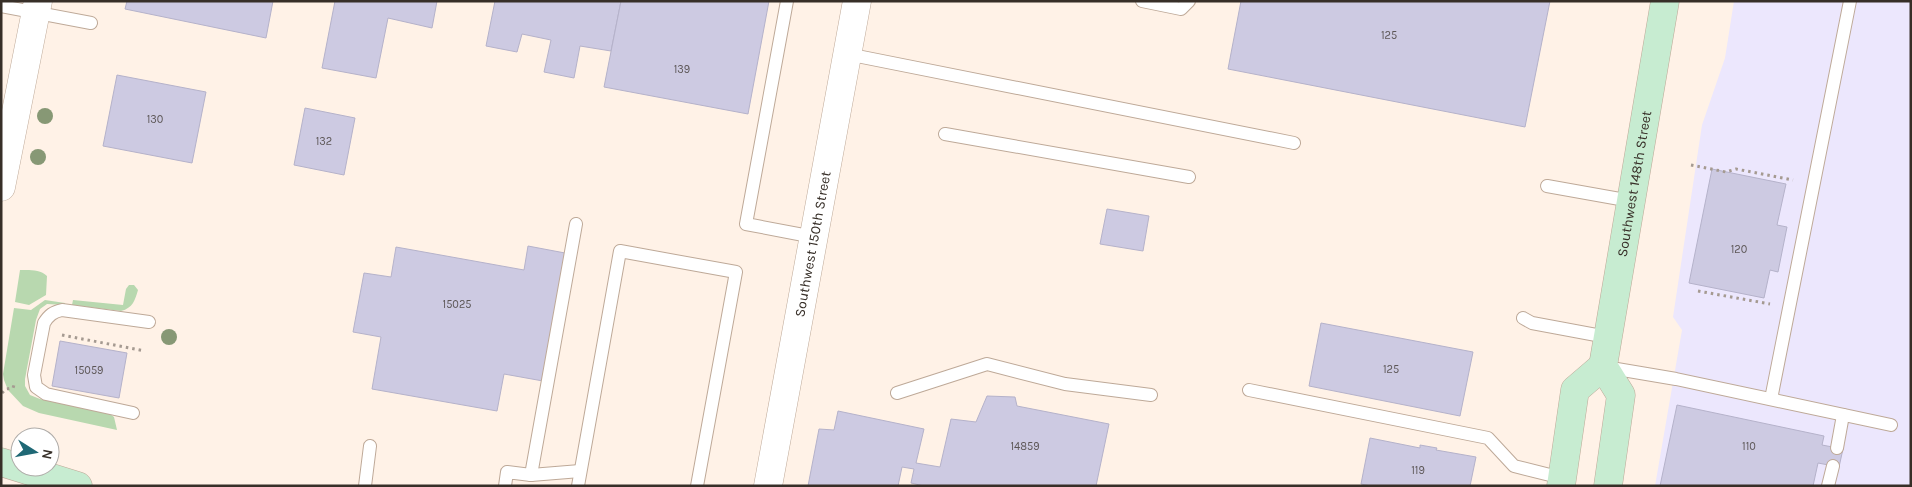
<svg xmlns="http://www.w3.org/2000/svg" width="1912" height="487" font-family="Karla,sans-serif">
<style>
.commercial{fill:#ece7fd}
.green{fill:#b8d8af}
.building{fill:#cdcae2;stroke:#b5b2ca}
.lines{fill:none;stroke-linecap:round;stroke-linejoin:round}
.service-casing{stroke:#bea998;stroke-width:14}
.tertiary-casing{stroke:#bea998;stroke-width:29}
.secondary-casing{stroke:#bea998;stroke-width:29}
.path{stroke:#a59a91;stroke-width:3;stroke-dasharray:2.5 4;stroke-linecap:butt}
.service{stroke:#fff;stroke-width:12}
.tertiary{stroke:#fff;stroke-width:28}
.secondary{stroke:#c7ecd1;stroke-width:28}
.tree{fill:#879875}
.labels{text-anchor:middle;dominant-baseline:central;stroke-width:4;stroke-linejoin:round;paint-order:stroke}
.number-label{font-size:11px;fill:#5c5656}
.street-label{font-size:14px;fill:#372f28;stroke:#fff}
</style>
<rect width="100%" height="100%" fill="#fff2e7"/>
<path class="commercial" d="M1734 1H1911V486H1655L1682 330 1673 317 1702 125 1725 58Z"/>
<g class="green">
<path d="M20 270C29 270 40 269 47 276L46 295 29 305 15 302Z"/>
<path d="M129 285H134L138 290C135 300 133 308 121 311L72 305 73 300 123 305 126 289Z"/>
<path d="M45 300 65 303V305L47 304 40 309 36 320 25 379V386L30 395 40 399 110 414 114 417 117 430 39 413 23 406 8 390 4 380 3 374 14 308 31 310Z"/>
</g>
<g class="building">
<path d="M127 1H273L266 38 125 9Z"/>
<path d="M335 1H437L432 28 388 18 376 78 322 68Z"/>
<path d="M495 1H621L611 51 580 46 574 78 544 72 551 40 522 34 517 52 486 46Z"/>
<path d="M621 1H769L748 114 604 87Z"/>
<path d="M1241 1H1550L1525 127 1228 69Z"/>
<path d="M117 75 206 92 192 163 103 146Z"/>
<path d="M305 108 355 118 344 175 294 165Z"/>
<path d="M1712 169 1786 184 1777 225 1787 227 1778 272 1770 270 1764 298 1689 283Z"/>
<path d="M1107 209 1149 216 1143 251 1100 244Z"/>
<path d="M528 246 565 253 543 381 504 374 497 411 372 389 381 337 353 332 364 273 391 277 396 247 524 270Z"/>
<path d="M1321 323 1473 352 1460 416 1309 386Z"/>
<path d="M60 341 127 353 119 398 52 386Z"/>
<path d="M987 396 1015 397 1017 406 1109 424 1096 486H924L911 483 914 469 902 467 898 486H808L819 429 834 430 838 411 924 429 916 463 940 467 951 419 976 422Z"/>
<path d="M1677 405 1824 436 1822 445 1843 449 1839 467 1818 463 1813 486H1660Z"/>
<path d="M1370 438 1420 448V445L1437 448 1436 450 1476 457 1470 486H1371L1361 484Z"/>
</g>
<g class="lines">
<defs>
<g id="service">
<path d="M787 1 746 224 814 237"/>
<path d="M1142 1 1181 9 1189 1"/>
<path d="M1 6 91 23"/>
<path d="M847 54 1294 143"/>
<path d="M945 134 1189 177"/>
<path d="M1547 186 1631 201"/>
<path d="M1523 318 1532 323 1607 337"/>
<path d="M1605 367 1676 379 1891 425"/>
<path d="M1249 390 1488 438 1514 466 1562 478"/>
<path d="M897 393 987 364 1065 384 1151 395"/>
<path d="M1771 399 1850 1"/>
<path d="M133 413 46 394 36 387 34 375 44 323C49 315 53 312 62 310L149 322"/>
<path d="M1837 448 1843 415"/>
<path d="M531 475 576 224"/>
<path d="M365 486 370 446"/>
<path d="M505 486 507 472 531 475 580 471"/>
<path d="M578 486 620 251 736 272 697 486"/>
<path d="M1828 486 1833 466"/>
</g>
<g id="tertiary">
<path d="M1 187 38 1"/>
<path id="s1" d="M768 486 857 1"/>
</g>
<g id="secondary">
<path d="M1 462 78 486"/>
<path d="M1561 486 1575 390 1603 366"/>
<path id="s2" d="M1608 486 1621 395 1603 366 1665 1"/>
</g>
</defs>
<use href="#service" class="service-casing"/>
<use href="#tertiary" class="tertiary-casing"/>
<use href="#secondary" class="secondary-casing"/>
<g class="path">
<path d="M1691 165 1726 172 1736 169 1793 180"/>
<path d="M1698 291 1770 304"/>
<path d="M62 335 145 351"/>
<path d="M2 393 6 389 13 388 14 385"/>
</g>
<use href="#service" class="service"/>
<use href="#tertiary" class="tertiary"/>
<use href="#secondary" class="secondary"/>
</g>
<g class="tree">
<circle cx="45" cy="116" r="8"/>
<circle cx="38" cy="157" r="8"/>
<circle cx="169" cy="337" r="8"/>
</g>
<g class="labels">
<g class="number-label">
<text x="1389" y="35">125</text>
<text x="682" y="69">139</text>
<text x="155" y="119">130</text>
<text x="324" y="141">132</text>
<text x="1739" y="249">120</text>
<text x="457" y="304">15025</text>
<text x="1391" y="369">125</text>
<text x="89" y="370">15059</text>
<text x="1025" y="446">14859</text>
<text x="1749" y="446">110</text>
<text x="1418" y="470">119</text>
</g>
<g class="street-label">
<text stroke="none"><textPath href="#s2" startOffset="311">Southwest 148th Street</textPath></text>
<text stroke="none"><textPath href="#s1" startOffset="246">Southwest 150th Street</textPath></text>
</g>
</g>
<rect width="1912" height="487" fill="none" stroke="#372f28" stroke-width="5"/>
<g transform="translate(35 452) rotate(101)"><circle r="24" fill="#ffffff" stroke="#afaca9"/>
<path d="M0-4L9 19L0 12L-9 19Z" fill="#1f6875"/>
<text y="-8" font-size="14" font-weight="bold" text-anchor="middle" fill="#372f28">N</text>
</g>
</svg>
